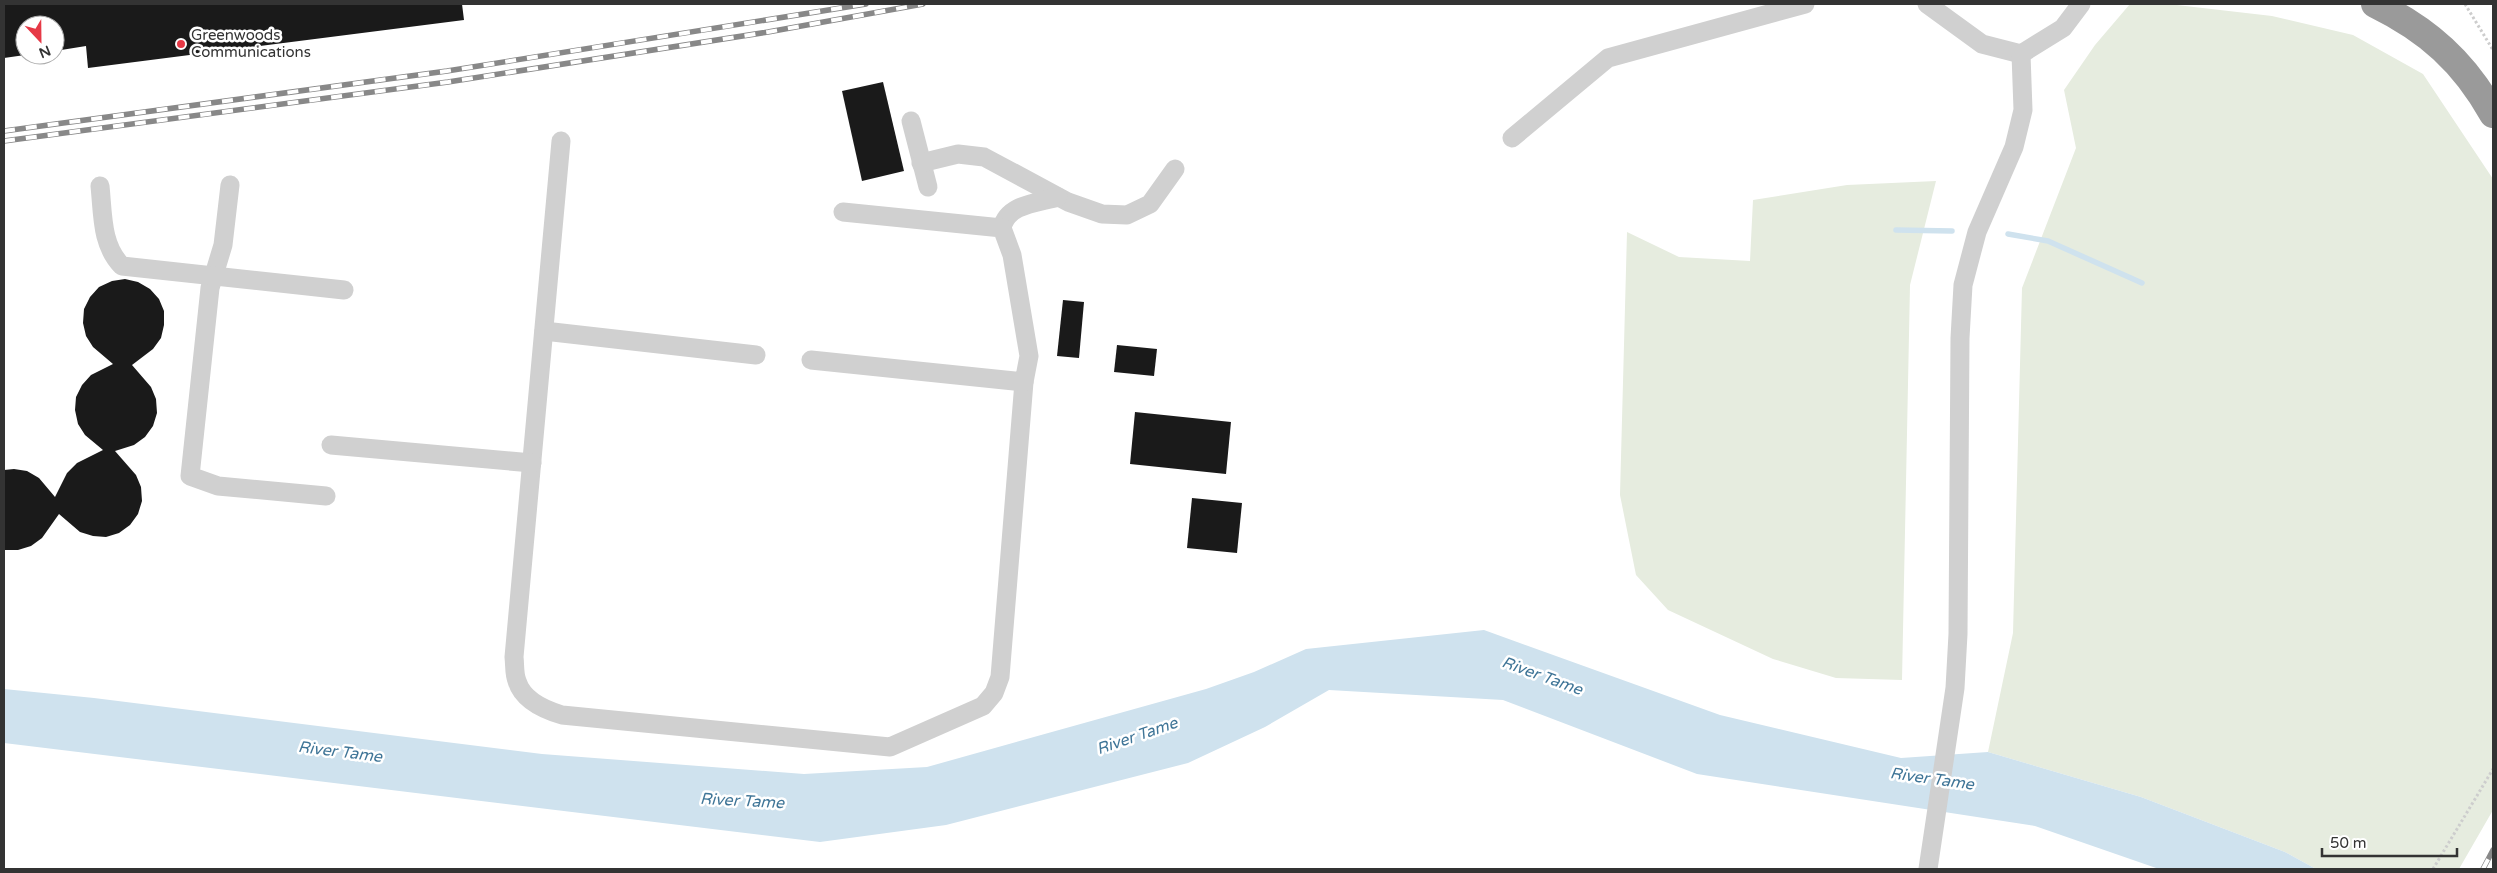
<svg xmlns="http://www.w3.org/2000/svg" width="2497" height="873" font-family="'Varela Round',sans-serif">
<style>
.green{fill:#e6ecdf}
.water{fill:#cfe2ee}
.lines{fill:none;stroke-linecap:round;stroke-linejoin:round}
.stream{stroke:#cfe2ee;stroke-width:5.5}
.building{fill:#1a1a1a}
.path{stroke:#cdcdcd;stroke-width:3;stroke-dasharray:2.5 2.5;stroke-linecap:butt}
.minor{stroke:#d0d0d0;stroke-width:19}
.highway{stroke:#9a9a9a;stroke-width:28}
.rail-casing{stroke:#888;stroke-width:5.5}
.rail{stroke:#fff;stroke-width:4;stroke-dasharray:11;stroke-linecap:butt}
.poi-dot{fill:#e63946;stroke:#fff;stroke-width:2}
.labels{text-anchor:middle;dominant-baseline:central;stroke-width:5;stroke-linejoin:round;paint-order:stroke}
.poi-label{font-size:15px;fill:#333;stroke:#fff;text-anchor:start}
.water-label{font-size:16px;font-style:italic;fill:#3f7597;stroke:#fff}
</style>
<rect width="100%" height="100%" fill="#fff"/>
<g class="green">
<path d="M2130 4H2168L2272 16 2353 35 2423 74 2493 179V810L2459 869H2316L2285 852 2141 797 1988 752 2013 633 2022 288 2076 148 2064 90 2095 45Z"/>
<path d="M1936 181 1910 285 1902 680 1836 678 1773 659 1668 610 1636 575 1620 495 1627 232 1679 257 1750 261 1753 200 1847 185Z"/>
</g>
<path class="water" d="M1484 630 1720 715 1901 758 1988 752 2141 797 2285 852 2316 869H2159L2035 826 1697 774 1503 700 1329 690 1265 727 1188 763 946 825 820 842 4 743V689L94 698 542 754 804 774 927 767 1206 689 1254 672 1306 649Z"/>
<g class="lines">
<g class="stream">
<path d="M1896 230 1952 231"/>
<path d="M2008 234 2048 241 2142 283"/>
</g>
</g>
<g class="building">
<path d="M4 4H462L464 20 88 68 86 46 55 51V25H25V55L4 58Z"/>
<path d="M883 82 904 171 862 181 842 91Z"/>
<path d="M125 279 138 282 150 289 159 299 164 311V325L161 338 153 349 132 365 151 387 156 399 157 413 153 426 145 437 134 445 115 451 136 475 141 487 142 501 138 514 130 525 119 533 106 537 93 536 80 532 59 514 42 538 31 546 18 550H4V470L14 469 27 471 39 478 55 497 67 473 77 463 103 450 85 435 78 424 75 410 76 397 82 385 91 375 113 364 93 347 86 336 83 323 84 309 90 297 99 287 112 281Z"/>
<path d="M1063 300 1084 302 1079 358 1057 356Z"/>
<path d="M1117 345 1157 349 1154 376 1114 372Z"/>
<path d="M1135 412 1231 422 1226 474 1130 464Z"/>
<path d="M1192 498 1242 503 1237 553 1187 548Z"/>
</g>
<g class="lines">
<g class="path">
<path d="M2465 4 2493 50"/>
<path d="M2433 869 2493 769"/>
</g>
<g class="minor">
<path d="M1927 4 1982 44 2021 54 2063 28 2081 4"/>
<path d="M911 121 928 187"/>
<path d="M1512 138 1608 58 1805 4"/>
<path d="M561 141 514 657C515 665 514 674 517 681 523 701 545 710 562 715L890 747 983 706 994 693 1000 677 1024 382"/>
<path d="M921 163 958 154 984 157 1068 202 1102 214 1127 215 1150 204 1175 169"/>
<path d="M230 185 223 245 210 288 190 476 218 486 326 496"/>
<path d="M100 186C103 214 101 245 122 266L344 290"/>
<path d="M1002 228C1007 204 1037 203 1058 197"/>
<path d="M544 331 756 355"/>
<path d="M811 360 1024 382 1029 356 1012 255 1002 228 843 212"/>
<path d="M331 445 532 463"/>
<path d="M1928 869 1955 688 1958 634 1960 338 1963 285 1977 232 2014 147 2023 110 2021 54"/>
</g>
<path class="highway" d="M2375 4C2428 30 2464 62 2493 114"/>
<defs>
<g id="rail">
<path d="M4 131 447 71 866 4"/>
<path d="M4 141 448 82 768 32 923 4"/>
<path d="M2483 869 2493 850"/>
</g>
</defs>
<use href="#rail" class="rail-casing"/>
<use href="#rail" class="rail"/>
</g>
<circle class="poi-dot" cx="181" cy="44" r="5"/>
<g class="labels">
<g class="poi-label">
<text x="191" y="35">Greenwoods<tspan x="191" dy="17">Communications</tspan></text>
</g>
<g class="water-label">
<text transform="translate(1542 676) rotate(20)">River Tame</text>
<text transform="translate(1137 736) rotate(-19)">River Tame</text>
<text transform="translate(340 752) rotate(7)">River Tame</text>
<text transform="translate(1932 779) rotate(8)">River Tame</text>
<text transform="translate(742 801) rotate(3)">River Tame</text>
</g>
</g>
<rect width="2497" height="873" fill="none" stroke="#333333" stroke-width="10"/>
<g transform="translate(40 40) rotate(158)"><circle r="24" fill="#ffffff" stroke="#adadad"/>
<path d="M0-4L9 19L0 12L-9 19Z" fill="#e63946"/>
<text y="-8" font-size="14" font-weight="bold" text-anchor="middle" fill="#333333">N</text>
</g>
<path d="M2322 848v8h135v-8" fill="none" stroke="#333333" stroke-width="2.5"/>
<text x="2330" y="848" font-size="15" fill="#333333" stroke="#ffffff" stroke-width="4" paint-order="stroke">50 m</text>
</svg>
